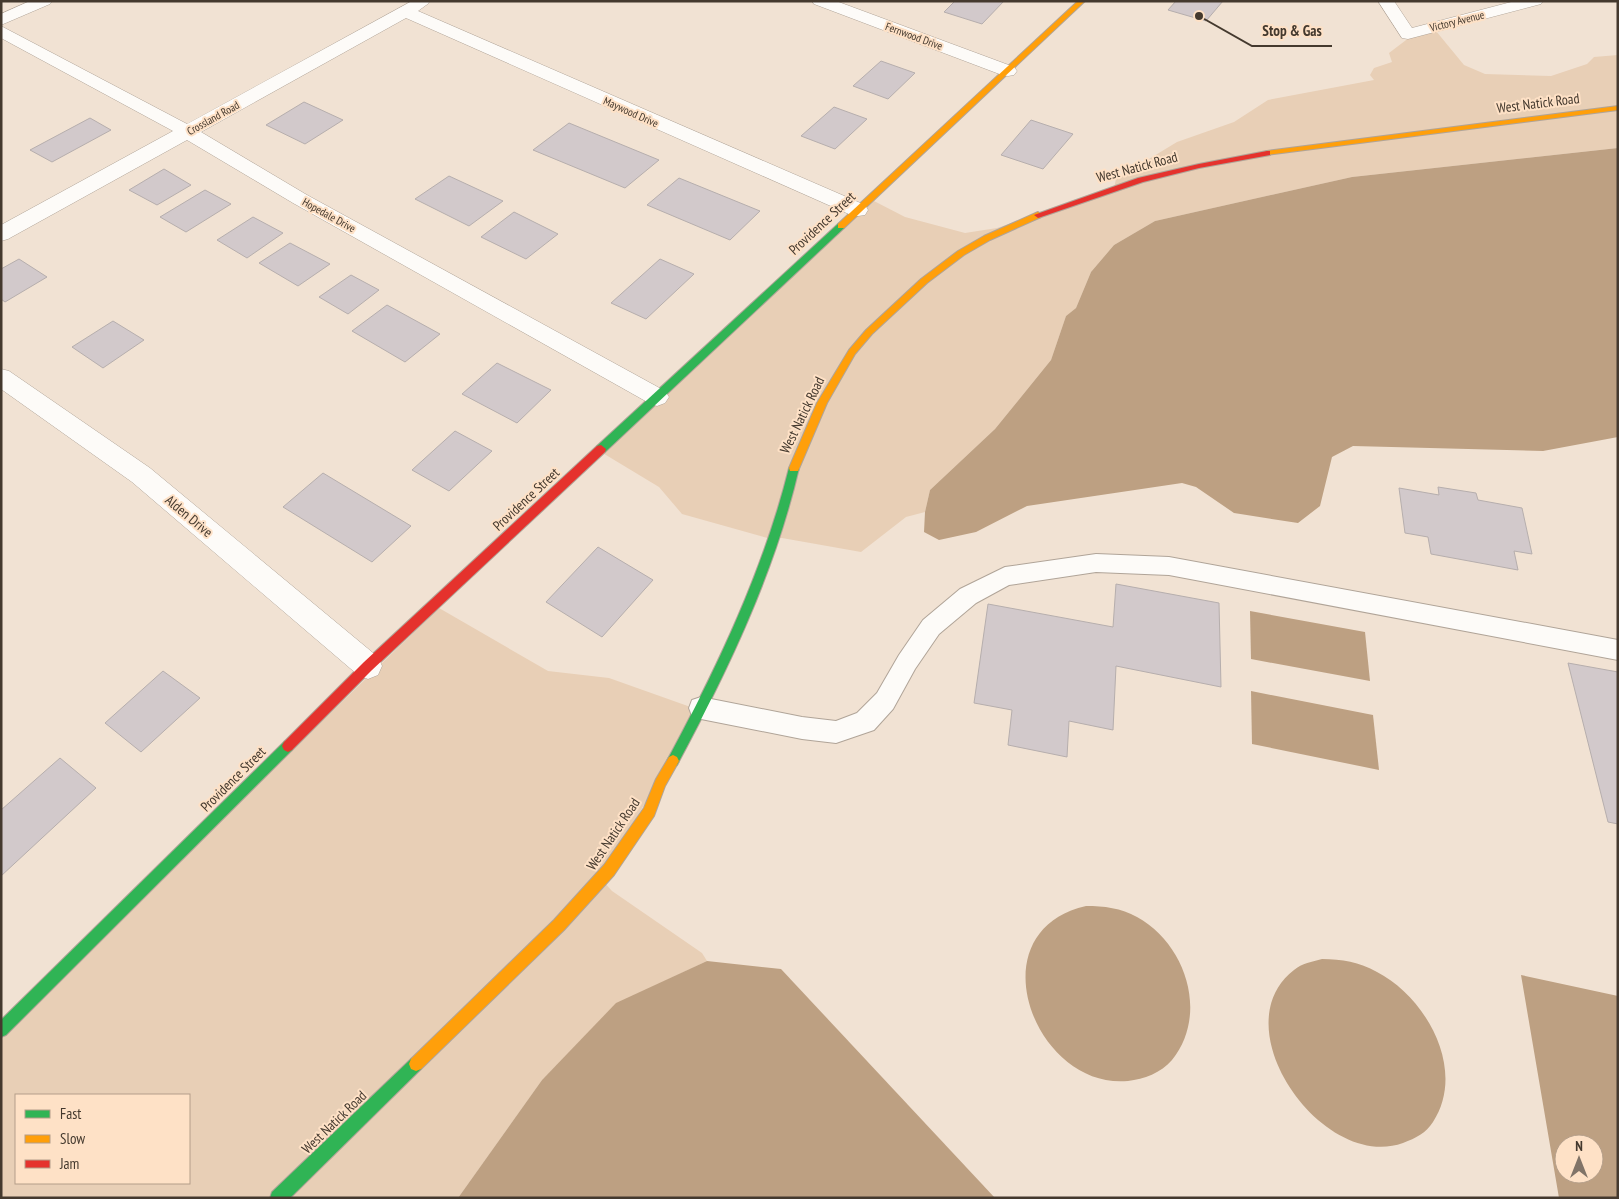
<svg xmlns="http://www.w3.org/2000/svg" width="1619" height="1199" font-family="'PT Sans Narrow',sans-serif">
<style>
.green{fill:#e8cfb6;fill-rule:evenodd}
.water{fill:#bda082;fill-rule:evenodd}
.building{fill:#d2c9cb;stroke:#b6aead}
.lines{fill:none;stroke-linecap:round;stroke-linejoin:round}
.lane-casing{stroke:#b0a498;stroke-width:2}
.street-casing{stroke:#b0a498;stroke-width:1}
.fast-casing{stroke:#b0a498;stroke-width:2}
.slow-casing{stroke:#b0a498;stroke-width:2}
.jam-casing{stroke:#b0a498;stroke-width:2}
.lane{fill:#fdfbf8;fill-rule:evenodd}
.street{fill:#fdfbf8;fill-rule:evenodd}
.fast{fill:#30b455;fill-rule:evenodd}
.slow{fill:#ff9f0a;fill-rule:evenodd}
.jam{fill:#e5322d;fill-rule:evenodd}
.labels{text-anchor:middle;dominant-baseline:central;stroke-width:4;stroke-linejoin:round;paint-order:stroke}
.far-street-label{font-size:11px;fill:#44392e;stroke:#fee1c6}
.street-label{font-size:14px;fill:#44392e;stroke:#fee1c6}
.leader{fill:none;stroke:#44392e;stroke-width:2}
.callout-dot{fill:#44392e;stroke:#fee1c6;stroke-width:2}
.callout-label{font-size:15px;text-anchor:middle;font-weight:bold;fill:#44392e;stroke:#fee1c6;stroke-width:4;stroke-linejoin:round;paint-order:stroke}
</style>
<rect width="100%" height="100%" fill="#f1e2d3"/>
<g class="green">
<path d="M1436 31 1464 65 1485 74 1551 76 1587 64 1594 57 1618 55V148L1352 177 1155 221 1114 245 1091 272 1076 308 1066 316 1051 360 995 429 930 490 925 512 906 517 861 552 782 538 771 539 682 514 659 487 601 452 874 201 905 217 965 233 997 228 1114 188 1116 179 1177 142 1234 122 1268 100 1374 80 1370 75 1374 68 1392 62 1389 53 1414 34Z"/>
<path d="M439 608 548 671 609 678 699 710 601 879 612 891 702 953 707 961 616 1004 542 1080 458 1198H1V1032ZM16 1095H189V1183H16Z"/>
</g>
<g class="water">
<path d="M1618 148V437L1543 451 1353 446 1332 457 1320 506 1298 523 1234 513 1196 487 1182 483 1027 506 976 532 939 540 924 532 925 512 930 490 995 429 1051 360 1066 316 1076 308 1091 272 1114 245 1155 221 1352 177Z"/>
<path d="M1250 611 1365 632 1370 681 1251 659Z"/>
<path d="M1251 691 1373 715 1379 770 1252 744Z"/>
<path d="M1086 906C1104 906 1121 908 1137 917 1186 944 1209 1014 1172 1060 1161 1073 1144 1079 1128 1081 1035 1090 974 932 1086 906Z"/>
<path d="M1322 959C1342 959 1359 962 1377 972 1426 997 1467 1070 1433 1122 1426 1133 1416 1138 1403 1143 1323 1172 1220 1027 1294 970 1302 963 1312 962 1322 959Z"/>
<path d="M707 961 781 969 995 1198H458L542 1080 616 1003Z"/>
<path d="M1521 975 1618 996V1198H1559ZM1564 1144H1594V1174H1564Z"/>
</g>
<g class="building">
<path d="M955 1H1004L982 24 944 12Z"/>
<path d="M1176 1H1223L1206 21 1168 10Z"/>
<path d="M881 61 915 73 888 99 853 86Z"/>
<path d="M304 102 343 120 305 144 266 125Z"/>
<path d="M834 107 867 119 835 149 801 136Z"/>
<path d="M90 118 111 130 52 162 30 150Z"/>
<path d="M1031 120 1073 134 1043 169 1001 155Z"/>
<path d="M569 123 659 160 625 188 533 150Z"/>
<path d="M164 169 191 185 157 205 129 190Z"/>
<path d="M449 176 503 201 469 226 415 199Z"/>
<path d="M679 178 760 211 730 240 647 205Z"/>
<path d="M205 190 231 204 186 232 160 217Z"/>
<path d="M514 212 558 234 526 259 481 237Z"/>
<path d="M253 217 283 233 247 258 217 240Z"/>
<path d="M290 243 330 264 298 286 259 263Z"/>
<path d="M19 259 47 277 5 302 1 299V269Z"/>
<path d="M660 259 694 274 646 319 611 303Z"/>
<path d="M351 275 379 290 348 314 319 297Z"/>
<path d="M387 305 440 334 405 362 352 331Z"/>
<path d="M113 321 144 340 103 368 72 347Z"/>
<path d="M497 363 551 390 517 423 462 394Z"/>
<path d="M455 431 492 451 449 491 412 470Z"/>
<path d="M323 473 411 526 372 562 283 507Z"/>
<path d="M1438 487 1476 493 1478 500 1522 508 1532 554 1514 551 1518 570 1431 554 1428 537 1405 533 1399 488 1439 495Z"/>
<path d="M598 547 653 580 602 637 546 602Z"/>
<path d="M1116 584 1219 603 1221 687 1116 666 1113 730 1069 721 1067 757 1008 745 1012 710 974 703 988 604 1113 627Z"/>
<path d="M1568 663 1618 672V824L1608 822Z"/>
<path d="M163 671 200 698 141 752 105 723Z"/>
<path d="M60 758 96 788 1 876V810Z"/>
</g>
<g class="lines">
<defs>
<path id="lane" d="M1096 554 1169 557 1618 640V660L1169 575 1096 572 1009 585 976 603 939 634 915 669 893 709 874 730 836 743 802 739 701 719 692 716 689 708 692 700 701 697 802 717 836 721 857 713 877 693 899 655 923 620 960 589 1005 567Z"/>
<g id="street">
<path d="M30 1H52L50 4 1 25V14Z"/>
<path d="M412 1H428L429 3 418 11 865 205 868 210 865 215 858 216 851 215 406 18 201 132 307 195 665 391 669 397 665 403 657 406 649 403 293 203 187 140 8 239 1 241V225L173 131 1 38V26L187 124Z"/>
<path d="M812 1H836L1014 67 1017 71 1014 75 1008 76 1002 75 814 4Z"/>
<path d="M1378 1H1394L1412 28 1515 1H1543L1541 4 1408 39 1402 38Z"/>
<path d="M1 369 9 371 150 468 378 657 382 666 378 675 368 679 358 675 132 482 1 389Z"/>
</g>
<g id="fast">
<path d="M841 223 844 224V228L605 452H597L596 449 597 446 838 224Z"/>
<path d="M794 464 799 468C775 572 727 672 677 765L673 767 669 765 667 761 669 757C718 666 764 569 789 468Z"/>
<path d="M288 740 292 742 294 746 292 750 6 1035 1 1037V1020L284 742Z"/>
<path d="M416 1057 421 1059 423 1064 421 1069 290 1198H270L272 1192 411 1059Z"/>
</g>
<g id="slow">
<path d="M1078 1H1085L844 228H838V224Z"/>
<path d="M1618 106V110L1267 155 1263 153 1267 151Z"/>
<path d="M1038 212 1042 215 1041 217 990 240 964 255 927 283 872 334 855 354 827 403 798 471H790L789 468 817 403 849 350 866 330 921 279 958 251 984 236Z"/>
<path d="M673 755 677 757 679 761 665 786 654 816 614 875 564 930 421 1069 416 1071 411 1069 409 1064 411 1059 554 920 604 865 644 808 656 779 669 757Z"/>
</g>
<g id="jam">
<path d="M1267 151H1270V155L1199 168 1143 182 1041 217 1038 218 1034 215 1138 178 1199 164Z"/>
<path d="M601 445 606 449 605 452 372 670 292 750 288 752 284 750 282 746 284 742 364 662 597 446Z"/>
</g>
</defs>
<use href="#lane" class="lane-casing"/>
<use href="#street" class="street-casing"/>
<use href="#fast" class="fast-casing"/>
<use href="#slow" class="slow-casing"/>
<use href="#jam" class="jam-casing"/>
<use href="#lane" class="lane"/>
<use href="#street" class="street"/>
<use href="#fast" class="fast"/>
<use href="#slow" class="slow"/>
<use href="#jam" class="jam"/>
</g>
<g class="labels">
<g class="far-street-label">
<text transform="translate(1457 21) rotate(-14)">Victory Avenue</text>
<text transform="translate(914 36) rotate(20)">Fernwood Drive</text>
<text transform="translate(631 112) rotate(24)">Maywood Drive</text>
<text transform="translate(213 118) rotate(-29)">Crossland Road</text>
<text transform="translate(329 215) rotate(29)">Hopedale Drive</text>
</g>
<g class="street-label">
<text transform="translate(1538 103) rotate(-7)">West Natick Road</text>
<text transform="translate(1137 167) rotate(-15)">West Natick Road</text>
<text transform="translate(822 223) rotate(-43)">Providence Street</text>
<text transform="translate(802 415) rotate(-64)">West Natick Road</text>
<text transform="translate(526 499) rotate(-43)">Providence Street</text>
<text transform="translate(189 516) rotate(40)">Alden Drive</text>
<text transform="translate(233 779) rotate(-45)">Providence Street</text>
<text transform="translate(613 834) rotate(-56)">West Natick Road</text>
<text transform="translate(334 1122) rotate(-44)">West Natick Road</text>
</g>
</g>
<path class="leader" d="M1199 16L1252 46H1332"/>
<circle class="callout-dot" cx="1199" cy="16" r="5"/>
<g class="callout-label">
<text x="1292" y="36">Stop &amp; Gas</text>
</g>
<rect width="1619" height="1199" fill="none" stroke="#44392e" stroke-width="5"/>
<rect x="15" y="1094" width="175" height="90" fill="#fee1c6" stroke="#b49e89"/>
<rect x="25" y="1110" width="25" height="8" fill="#30b455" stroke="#b49e89"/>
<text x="60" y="1119" font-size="15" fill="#44392e">Fast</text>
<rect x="25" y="1135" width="25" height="8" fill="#ff9f0a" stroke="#b49e89"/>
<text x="60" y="1144" font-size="15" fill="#44392e">Slow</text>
<rect x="25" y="1160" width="25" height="8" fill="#e5322d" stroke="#b49e89"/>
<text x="60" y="1169" font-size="15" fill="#44392e">Jam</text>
<g transform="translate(1579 1159)"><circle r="24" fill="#fee1c6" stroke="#b49e89"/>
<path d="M0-4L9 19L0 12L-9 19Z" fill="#817468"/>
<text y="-8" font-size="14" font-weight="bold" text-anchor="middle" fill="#44392e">N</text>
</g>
</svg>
